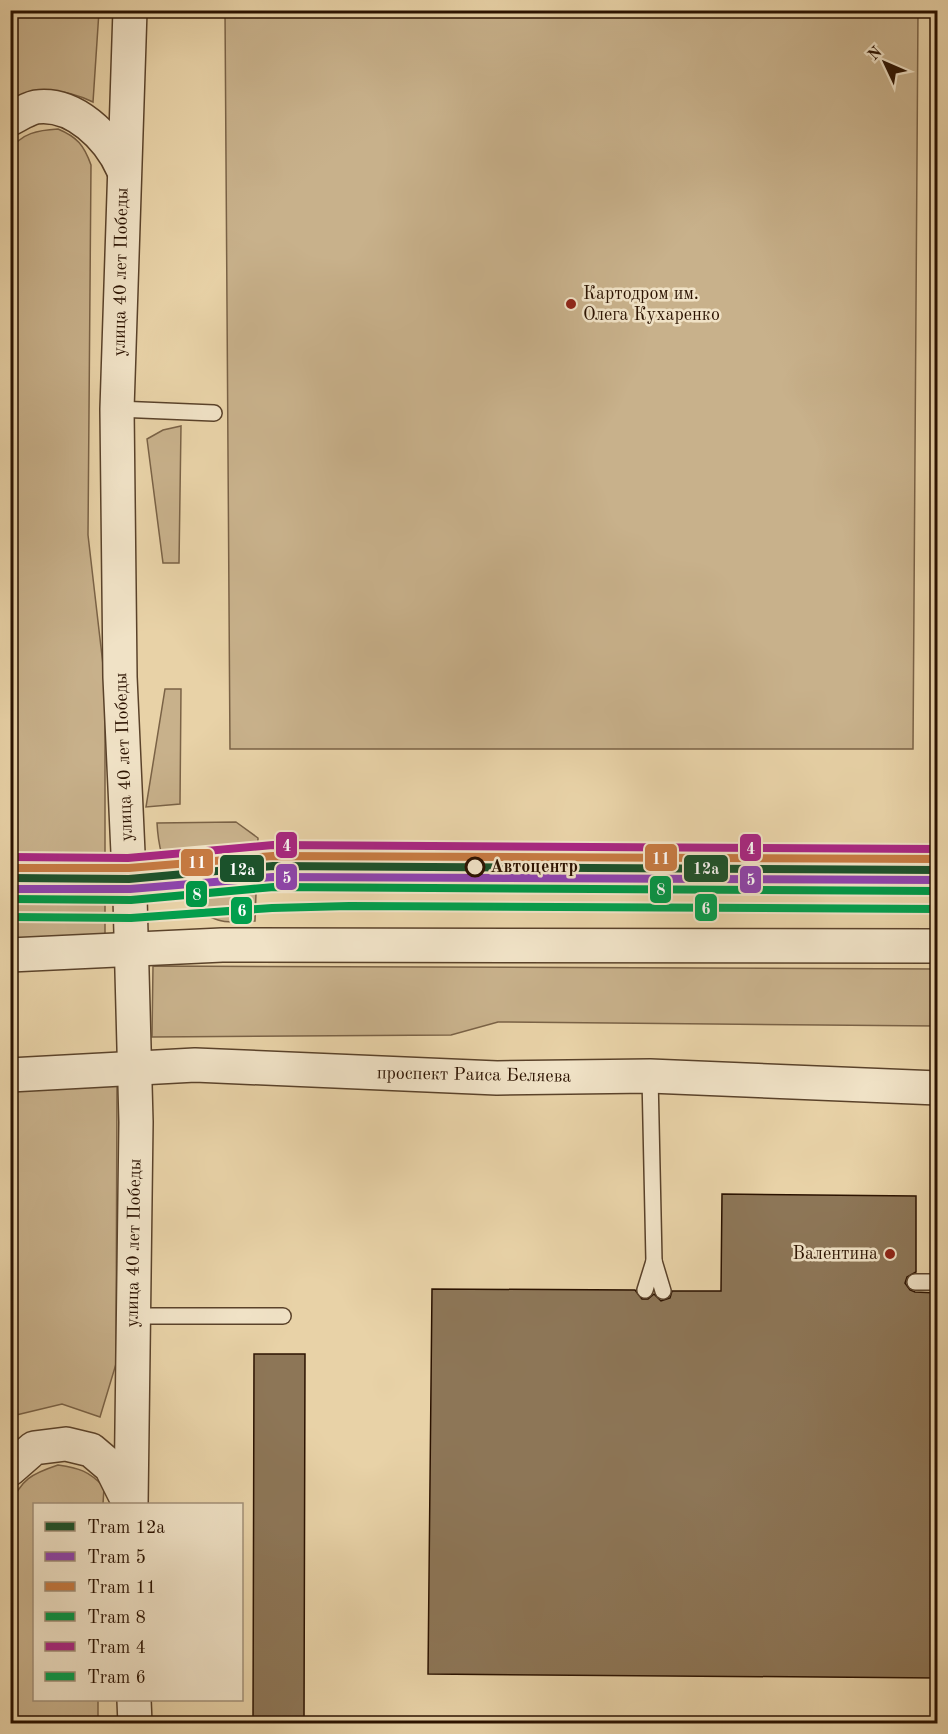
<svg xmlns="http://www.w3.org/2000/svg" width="948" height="1734" font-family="'Old Standard TT',serif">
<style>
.green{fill:#c8b18b;stroke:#7a6246;stroke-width:1.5}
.building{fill:#8d7657;stroke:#2b1200;stroke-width:1.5}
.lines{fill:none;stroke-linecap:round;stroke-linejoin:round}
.service-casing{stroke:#5a422a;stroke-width:18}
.tertiary-casing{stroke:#5a422a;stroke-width:36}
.service{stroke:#f0e2c6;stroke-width:15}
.tertiary{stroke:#f0e2c6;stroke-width:33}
.tram-1-casing{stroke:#f0e2c6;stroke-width:12}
.tram-2-casing{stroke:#f0e2c6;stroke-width:12}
.tram-3-casing{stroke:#f0e2c6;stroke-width:12}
.tram-4-casing{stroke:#f0e2c6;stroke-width:12}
.tram-5-casing{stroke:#f0e2c6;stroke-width:12}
.tram-6-casing{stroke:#f0e2c6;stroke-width:12}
.tram-1{stroke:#1b522b;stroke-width:8}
.tram-2{stroke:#8e44ad;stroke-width:8}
.tram-3{stroke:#c67a42;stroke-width:8}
.tram-4{stroke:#009746;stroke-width:8}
.tram-5{stroke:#a92683;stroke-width:8}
.tram-6{stroke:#029f4d;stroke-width:8}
.poi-dot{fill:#8f2418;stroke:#f0e2c6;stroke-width:2}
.stop-dot{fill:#f0e2c6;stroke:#2b1200;stroke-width:3}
.labels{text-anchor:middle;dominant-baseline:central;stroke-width:5;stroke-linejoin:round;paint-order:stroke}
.street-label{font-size:18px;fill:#2b1200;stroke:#f0e2c6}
.poi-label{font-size:18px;fill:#2b1200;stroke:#f0e2c6;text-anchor:start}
.stop-label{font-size:18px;font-weight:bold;fill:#2b1200;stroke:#f0e2c6;text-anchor:start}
.line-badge{stroke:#f0e2c6;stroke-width:2}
.badge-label{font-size:16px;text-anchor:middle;font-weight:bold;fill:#fff}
</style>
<rect width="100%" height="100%" fill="#e8d2a7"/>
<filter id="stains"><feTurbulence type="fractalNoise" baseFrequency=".00333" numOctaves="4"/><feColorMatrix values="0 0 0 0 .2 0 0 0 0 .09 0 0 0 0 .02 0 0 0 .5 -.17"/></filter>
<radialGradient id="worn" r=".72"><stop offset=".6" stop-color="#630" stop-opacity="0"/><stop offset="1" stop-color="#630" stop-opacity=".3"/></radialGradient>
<g class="green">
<path d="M11 11H99L93 102C59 86 45 90 11 100Z"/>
<path d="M225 11H918L913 749H230Z"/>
<path d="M58 129C77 137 84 145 91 165L88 535 105 682V938L11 940V151C19 133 40 130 58 129Z"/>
<path d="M181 426 179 563H163L147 439 163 430Z"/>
<path d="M165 689H181L180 804 146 807Z"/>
<path d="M236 822 258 838 255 921C244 921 229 924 218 920 176 908 159 863 157 823Z"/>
<path d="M153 966 937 969V1026L498 1022 451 1035 152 1037Z"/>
<path d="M117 1079 116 1364 100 1417 62 1404 12 1416 10 1080Z"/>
<path d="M58 1465C79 1468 89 1471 104 1487L103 1504H34V1700H98V1723H12L10 1505C22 1479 31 1474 58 1465Z"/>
</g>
<g class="building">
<path d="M722 1194 916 1196V1272L907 1277 905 1283 910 1290 915 1292 938 1293V1678L428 1674 432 1289 635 1290 642 1299H648L654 1294 661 1301 670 1298 672 1291H721Z"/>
<path d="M254 1354H305L304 1724H253Z"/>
</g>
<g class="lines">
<defs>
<g id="service">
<path d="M117 409 214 413"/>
<path d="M654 1261 663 1291"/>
<path d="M915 1282H932"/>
<path d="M645 1290 654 1261 650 1076"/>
<path d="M134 1316H283"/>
</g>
<g id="tertiary">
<path d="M130 10 117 409 120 677 130 897 136 1122 131 1504"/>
<path d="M10 119C18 115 27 109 36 107 74 102 109 137 123 169"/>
<path d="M10 955 222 945 938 946"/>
<path d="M10 1075 195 1065 497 1078 650 1076 938 1088"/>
<path d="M10 1469 34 1448 66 1444 91 1450 111 1467 129 1503"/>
<path d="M134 1700 135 1724"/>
</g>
</defs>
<use href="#service" class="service-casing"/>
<use href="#tertiary" class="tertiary-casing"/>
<use href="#service" class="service"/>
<use href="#tertiary" class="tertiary"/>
<defs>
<path id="tram-1" d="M10 878 129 879 273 866 938 870"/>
<path id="tram-2" d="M10 889H130L273 877 938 880"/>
<path id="tram-3" d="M10 868H129L273 856 938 859"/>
<path id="tram-4" d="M10 899 131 900 274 887 938 891"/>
<path id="tram-5" d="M10 857 128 858 273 845 938 849"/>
<path id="tram-6" d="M10 917 131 918 272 908 349 906 938 909"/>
</defs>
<use href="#tram-1" class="tram-1-casing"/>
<use href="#tram-2" class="tram-2-casing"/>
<use href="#tram-3" class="tram-3-casing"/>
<use href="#tram-4" class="tram-4-casing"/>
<use href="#tram-5" class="tram-5-casing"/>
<use href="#tram-6" class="tram-6-casing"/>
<use href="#tram-1" class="tram-1"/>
<use href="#tram-2" class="tram-2"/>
<use href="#tram-3" class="tram-3"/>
<use href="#tram-4" class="tram-4"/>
<use href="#tram-5" class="tram-5"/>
<use href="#tram-6" class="tram-6"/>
</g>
<g class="poi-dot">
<circle cx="571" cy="304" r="6"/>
<circle cx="890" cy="1254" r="6"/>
</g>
<circle class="stop-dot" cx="475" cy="867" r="9"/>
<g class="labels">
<g class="street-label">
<text transform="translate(121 272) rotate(-89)">улица 40 лет Победы</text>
<text transform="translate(124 757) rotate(-92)">улица 40 лет Победы</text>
<text transform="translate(474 1075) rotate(1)">проспект Раиса Беляева</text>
<text transform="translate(134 1243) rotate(-89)">улица 40 лет Победы</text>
</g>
<g class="poi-label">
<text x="583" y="294">Картодром им.<tspan x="583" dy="21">Олега Кухаренко</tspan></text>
<text x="878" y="1254" text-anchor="end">Валентина</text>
</g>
<g class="stop-label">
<text x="490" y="867">Автоцентр</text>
</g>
</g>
<g class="line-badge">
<rect x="275" y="831" width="23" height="28" rx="6" fill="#a92683"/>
<rect x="739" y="833" width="23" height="29" rx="6" fill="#a92683"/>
<rect x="644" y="843" width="34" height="29" rx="6" fill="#c67a42"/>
<rect x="180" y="848" width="34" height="29" rx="6" fill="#c67a42"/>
<rect x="683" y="854" width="46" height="29" rx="6" fill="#1b522b"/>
<rect x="219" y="854" width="46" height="29" rx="6" fill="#1b522b"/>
<rect x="275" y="863" width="23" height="28" rx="6" fill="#8e44ad"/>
<rect x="739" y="865" width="23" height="29" rx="6" fill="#8e44ad"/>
<rect x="649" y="875" width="23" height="29" rx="6" fill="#009746"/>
<rect x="185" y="880" width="23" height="28" rx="6" fill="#009746"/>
<rect x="694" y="893" width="24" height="29" rx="6" fill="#029f4d"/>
<rect x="230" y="896" width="23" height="29" rx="6" fill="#029f4d"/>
</g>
<g class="badge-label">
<text x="287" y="851">4</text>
<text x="751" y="854">4</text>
<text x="661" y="864">11</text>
<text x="197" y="868">11</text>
<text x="706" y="874">12а</text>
<text x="242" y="875">12а</text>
<text x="287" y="883">5</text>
<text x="751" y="885">5</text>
<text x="661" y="895">8</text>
<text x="197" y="900">8</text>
<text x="706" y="914">6</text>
<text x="242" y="916">6</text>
</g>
<rect width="948" height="1734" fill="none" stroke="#e8d2a7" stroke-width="36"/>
<rect x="12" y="12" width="924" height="1710" fill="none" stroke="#2b1200" stroke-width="3"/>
<rect x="18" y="18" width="912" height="1698" fill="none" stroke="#2b1200" stroke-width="1.5"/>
<rect x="33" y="1503" width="210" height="198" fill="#f0e2c6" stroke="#a18f77" stroke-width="1.5"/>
<rect x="45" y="1522" width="30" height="9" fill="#1b522b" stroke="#a18f77" stroke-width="1.5"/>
<text x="87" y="1533" font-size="18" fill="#2b1200">Tram 12а</text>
<rect x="45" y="1552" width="30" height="9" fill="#8e44ad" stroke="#a18f77" stroke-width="1.5"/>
<text x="87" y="1563" font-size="18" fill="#2b1200">Tram 5</text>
<rect x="45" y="1582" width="30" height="9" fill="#c67a42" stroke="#a18f77" stroke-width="1.5"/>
<text x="87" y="1593" font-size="18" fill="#2b1200">Tram 11</text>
<rect x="45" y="1612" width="30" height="9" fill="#009746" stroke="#a18f77" stroke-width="1.5"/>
<text x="87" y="1623" font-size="18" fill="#2b1200">Tram 8</text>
<rect x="45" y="1642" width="30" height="9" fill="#a92683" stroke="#a18f77" stroke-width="1.5"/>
<text x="87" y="1653" font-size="18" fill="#2b1200">Tram 4</text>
<rect x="45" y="1672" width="30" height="9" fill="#029f4d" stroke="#a18f77" stroke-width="1.5"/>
<text x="87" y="1683" font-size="18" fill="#2b1200">Tram 6</text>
<g transform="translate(885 63) rotate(314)" stroke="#f0e2c6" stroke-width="4.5" paint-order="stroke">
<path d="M0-4.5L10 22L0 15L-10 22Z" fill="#2b1200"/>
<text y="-9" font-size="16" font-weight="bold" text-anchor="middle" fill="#2b1200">N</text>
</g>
<rect width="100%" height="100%" filter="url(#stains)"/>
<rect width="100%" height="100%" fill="url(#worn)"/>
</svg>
